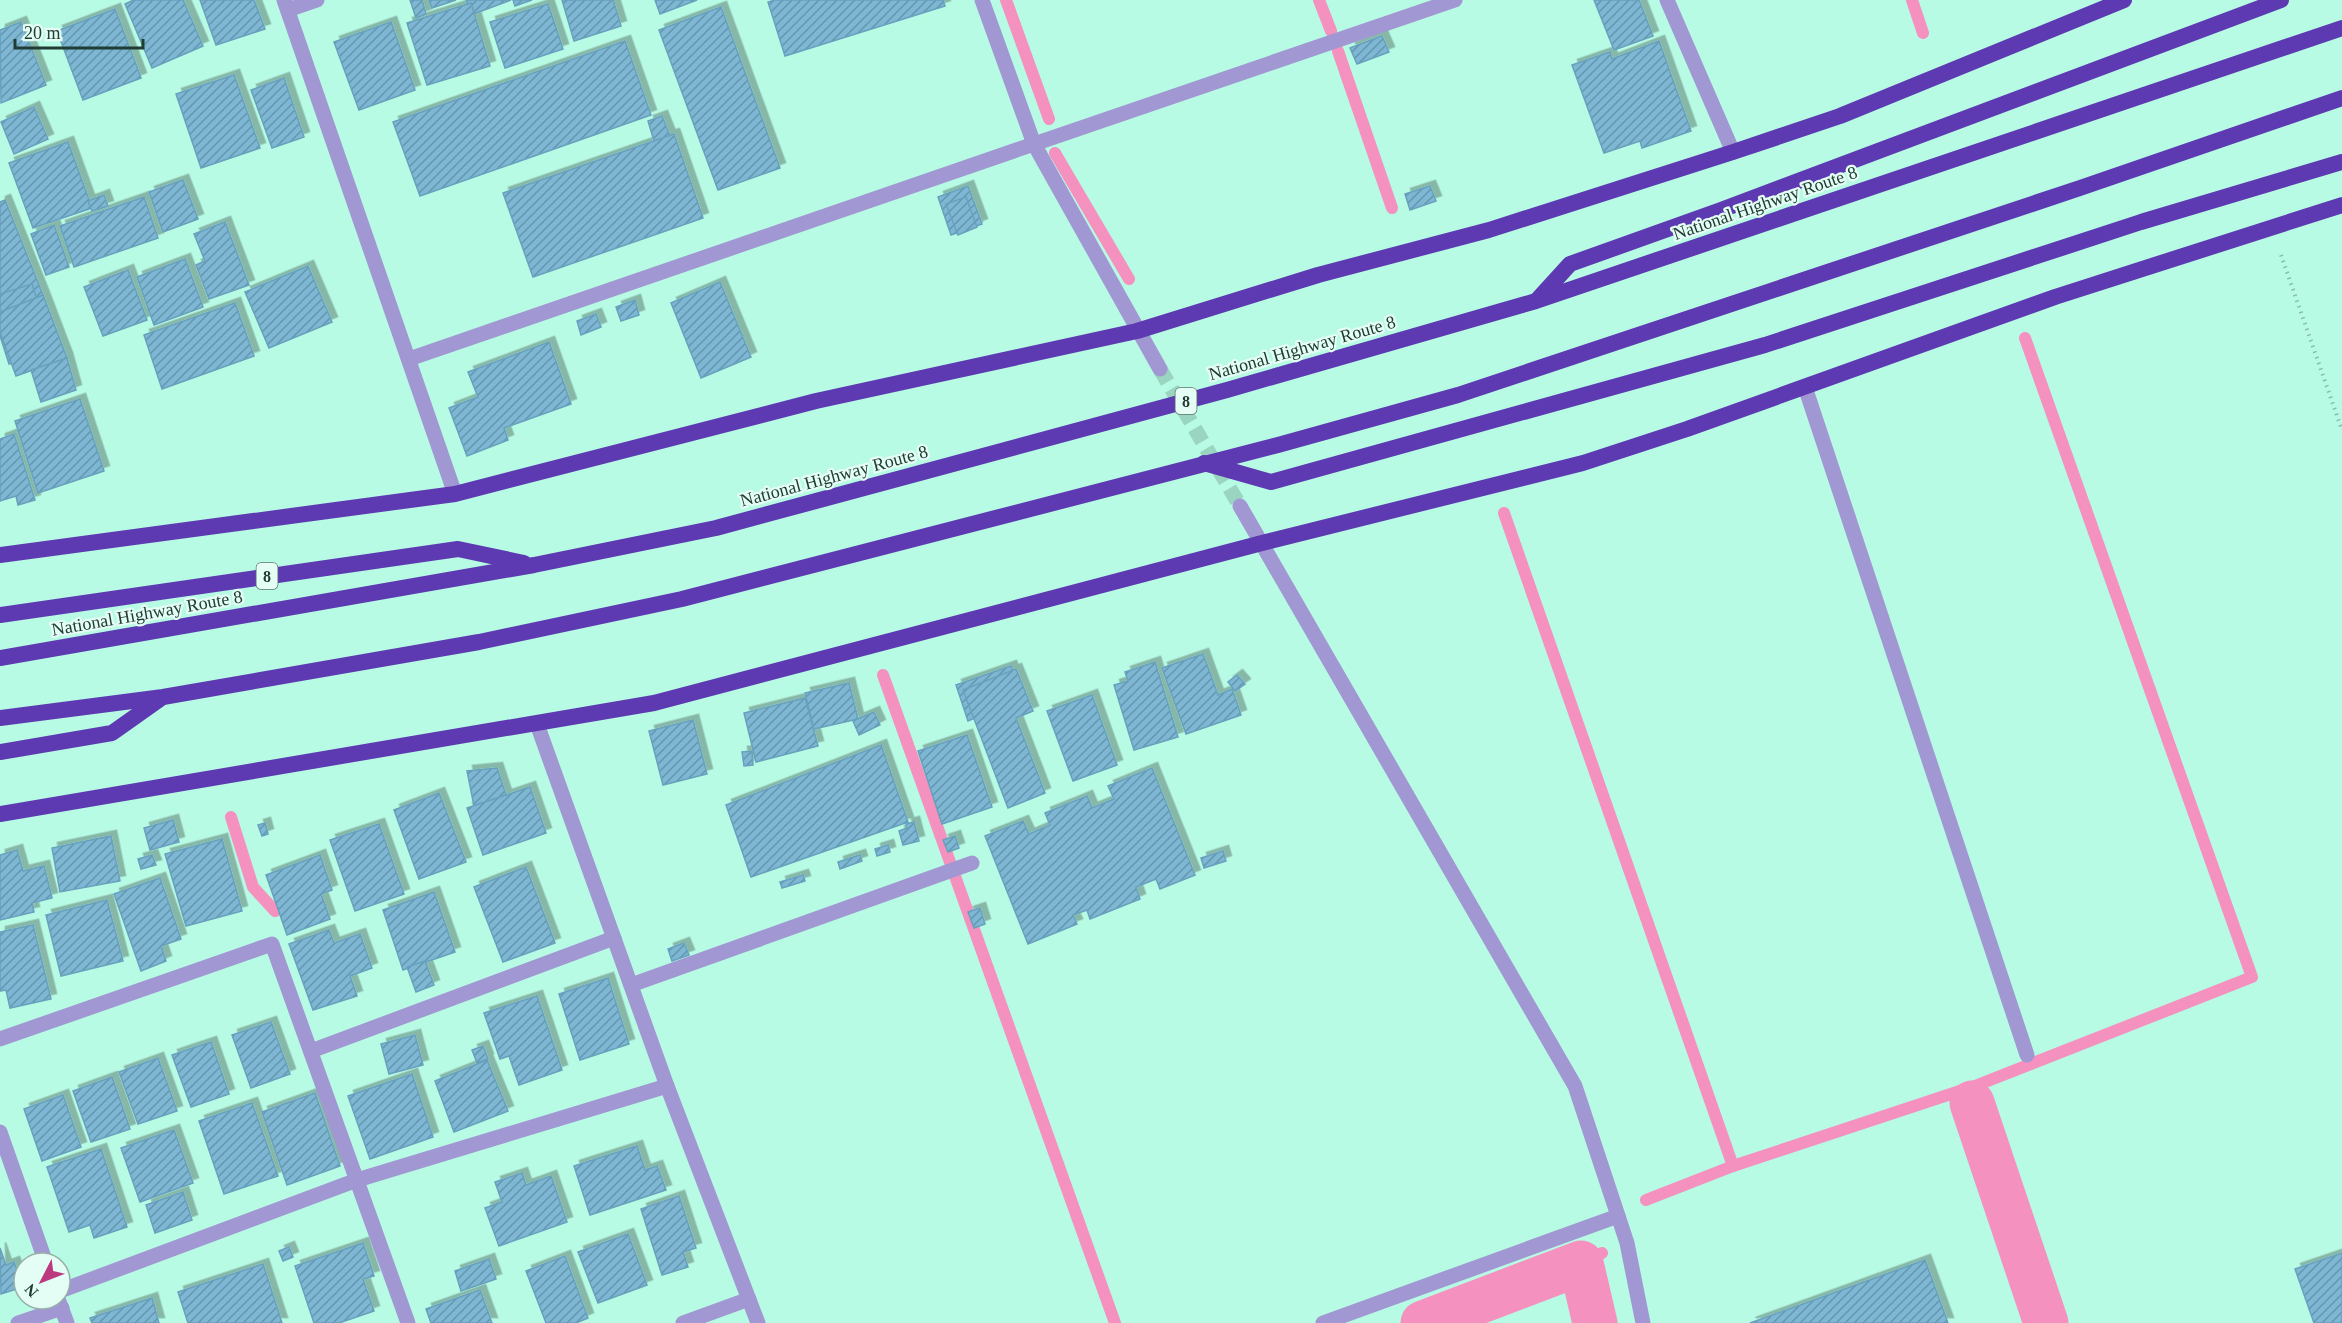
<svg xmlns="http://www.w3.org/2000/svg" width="2342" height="1323" font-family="'Times New Roman',serif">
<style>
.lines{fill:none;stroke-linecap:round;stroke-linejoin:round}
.stream{stroke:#f491bf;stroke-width:12}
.canal{stroke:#f491bf;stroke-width:45}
.building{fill:url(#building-hatch);stroke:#67a1be;stroke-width:1.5;filter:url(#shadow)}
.minor-tunnel{stroke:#9ad5c1;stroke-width:15;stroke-dasharray:15 8;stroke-linecap:butt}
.path{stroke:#88bfac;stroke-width:4;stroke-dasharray:1.5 4.5;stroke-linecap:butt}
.service{stroke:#a197d2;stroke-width:15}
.minor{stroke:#a197d2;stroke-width:15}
.trunk{stroke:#5e3ab2;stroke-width:16}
.labels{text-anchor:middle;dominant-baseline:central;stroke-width:4.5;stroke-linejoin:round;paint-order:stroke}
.shield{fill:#e5fef5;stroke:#5c766e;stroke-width:1.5}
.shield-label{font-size:16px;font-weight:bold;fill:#213c34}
.street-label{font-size:18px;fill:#213c34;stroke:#e5fef5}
</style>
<defs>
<pattern id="building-hatch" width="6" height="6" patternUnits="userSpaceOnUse" patternTransform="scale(1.5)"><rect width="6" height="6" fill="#7db7d4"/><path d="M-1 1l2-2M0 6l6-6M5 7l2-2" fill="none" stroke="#6696ad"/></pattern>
<filter id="shadow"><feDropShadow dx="5.5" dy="-5.5" stdDeviation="0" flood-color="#0004"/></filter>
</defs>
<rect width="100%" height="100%" fill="#b8fbe4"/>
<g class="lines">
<g class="stream">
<path d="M1006 0 1049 119"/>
<path d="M1319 0 1331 31"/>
<path d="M1912 0 1923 33"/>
<path d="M1338 51 1392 208"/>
<path d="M1055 153 1129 279"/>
<path d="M1504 513 1733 1166"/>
<path d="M883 675 1115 1323"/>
<path d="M231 817 253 887 275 911"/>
<path d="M1972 1103 1975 1086 2252 977 2025 338"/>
<path d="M1646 1200 1733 1166 1975 1086"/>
<path d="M1581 1263 1602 1253"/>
</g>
<g class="canal">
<path d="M1972 1103 2046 1323"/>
<path d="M1423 1323 1581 1263 1595 1323"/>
</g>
</g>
<g class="building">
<path d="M134 0H183L203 46 152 68 125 4Z"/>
<path d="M200 0H254L265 29 216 45Z"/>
<path d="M410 0H422L426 14 416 18Z"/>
<path d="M429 0H456L432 8Z"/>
<path d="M466 0H511L471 15Z"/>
<path d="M513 0H532L515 6Z"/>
<path d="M562 0H613L621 26 574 41Z"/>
<path d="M655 0H697L660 14Z"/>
<path d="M775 0H943L945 6 785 56 768 2Z"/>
<path d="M1594 0H1639L1653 36 1614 50Z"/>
<path d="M471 3 490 66 427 85 407 23Z"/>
<path d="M548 4 563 49 505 68 490 22Z"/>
<path d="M721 7 780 168 718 190 659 30Z"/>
<path d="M115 9 141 78 83 100 57 31Z"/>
<path d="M21 22 46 85 1 103 0 30Z"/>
<path d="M391 22 415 90 359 110 334 42Z"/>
<path d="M1382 36 1389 52 1357 64 1350 48Z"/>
<path d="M625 41 651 115 420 196 393 122Z"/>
<path d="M1659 41 1691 131 1642 148 1640 141 1604 153 1572 65 1610 52 1612 59Z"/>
<path d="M234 75 260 148 201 168 176 94Z"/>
<path d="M284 78 304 137 272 148 251 90Z"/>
<path d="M34 107 48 139 14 154 1 122Z"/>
<path d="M662 116 670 136 654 141 648 121Z"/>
<path d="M674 134 703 218 533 277 503 193Z"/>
<path d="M68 142 92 208 33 228 9 163Z"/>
<path d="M183 180 198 219 163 232 149 192Z"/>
<path d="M968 186 982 224 951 235 938 197Z"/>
<path d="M1430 186 1436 201 1410 210 1405 194Z"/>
<path d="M104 195 108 206 92 211 88 201Z"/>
<path d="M144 197 158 238 74 267 60 226Z"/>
<path d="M966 197 977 227 958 235 946 204Z"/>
<path d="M5 200 43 295 0 312V202Z"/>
<path d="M225 222 249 285 209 299 196 265 205 261 194 234Z"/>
<path d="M54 225 69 267 46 275 31 234Z"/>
<path d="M185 259 203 307 154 325 137 277Z"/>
<path d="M308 266 332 322 269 348 245 292Z"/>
<path d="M128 270 147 320 103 336 84 287Z"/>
<path d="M720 282 751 357 701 378 671 303Z"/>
<path d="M32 284 53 350 9 364 0 336V294Z"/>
<path d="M43 295 67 358 16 376 0 332V312Z"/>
<path d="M635 300 639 315 621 321 616 307Z"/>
<path d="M235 303 254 356 162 389 144 335Z"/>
<path d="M596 314 601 327 581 335 577 321Z"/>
<path d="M549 342 571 404 504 428 508 440 467 456 449 408 478 397 468 372Z"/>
<path d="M67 358 76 390 41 402 31 370Z"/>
<path d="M80 399 104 471 38 493 15 421Z"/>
<path d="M14 434 35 500 18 505 16 496 0 501V439Z"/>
<path d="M1203 654 1218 695 1232 689 1241 715 1186 734 1162 668Z"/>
<path d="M1155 662 1178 737 1134 750 1114 685 1128 681 1125 672Z"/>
<path d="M1011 666 1024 702 996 711V709L968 721 956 685Z"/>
<path d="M1016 669 1033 711 1016 718 1045 793 1008 808 963 690Z"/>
<path d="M1237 675 1245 684 1235 691 1228 682Z"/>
<path d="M849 683 858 719 814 729 805 693Z"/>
<path d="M1092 695 1117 765 1073 781 1047 711Z"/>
<path d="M805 698 818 746 756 762 744 713Z"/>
<path d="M874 712 880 725 859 735 853 721Z"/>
<path d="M693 720 707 774 663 785 649 731Z"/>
<path d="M967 735 992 807 942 824 918 751Z"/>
<path d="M881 745 908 822 751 877 726 805Z"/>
<path d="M752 751 753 765 744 766 742 752Z"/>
<path d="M497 768 506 795 474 806 467 771Z"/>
<path d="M1152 768 1195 875 1160 889 1156 879 1136 887 1140 899 1090 919 1087 910 1073 915 1077 924 1028 944 985 836 1023 821 1029 834 1050 825 1045 813 1087 796 1092 808 1114 799 1108 786Z"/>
<path d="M530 787 546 833 483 855 467 808Z"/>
<path d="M439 793 466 862 419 879 394 810Z"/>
<path d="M173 820 179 842 150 850 144 828Z"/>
<path d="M914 822 919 841 903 845 899 831 907 828 906 824Z"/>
<path d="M265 823 268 834 262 836 258 825Z"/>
<path d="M379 824 404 894 355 911 330 840Z"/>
<path d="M111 836 120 881 60 892 52 848Z"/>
<path d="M955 836 959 848 948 852 943 840Z"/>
<path d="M222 839 242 911 186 926 165 854Z"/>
<path d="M888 845 890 852 877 856 875 849Z"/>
<path d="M17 850 23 871 44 866 52 898 32 903 34 912 0 920V855Z"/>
<path d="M1223 851 1226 861 1204 868 1201 858Z"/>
<path d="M152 855 156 865 141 869 138 859Z"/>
<path d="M320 855 332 890 321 894 330 919 287 935 266 875Z"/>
<path d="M860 855 862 861 840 869 838 862Z"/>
<path d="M526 867 555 943 503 962 474 887Z"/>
<path d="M803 875 805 881 782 888 780 882Z"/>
<path d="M160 878 181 939 161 946 166 961 141 971 114 894Z"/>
<path d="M434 892 455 952 403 970 383 910Z"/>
<path d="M107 900 123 961 61 976 46 915Z"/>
<path d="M980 908 985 924 974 928 968 912Z"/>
<path d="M33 925 51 999 10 1008 6 990 0 991V932Z"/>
<path d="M329 930 334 943 360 934 372 968 350 976 357 996 313 1010 289 944Z"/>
<path d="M684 943 689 955 672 961 668 949Z"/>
<path d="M425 961 434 985 416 992 407 967Z"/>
<path d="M608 978 629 1044 580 1060 559 994Z"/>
<path d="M537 996 562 1070 519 1085 509 1056 500 1059 484 1013Z"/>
<path d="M271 1022 290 1074 251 1088 232 1035Z"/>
<path d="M415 1035 423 1065 389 1074 381 1044Z"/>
<path d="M211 1042 229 1094 191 1107 172 1055Z"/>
<path d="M483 1046 488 1059 477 1063 472 1050Z"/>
<path d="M158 1058 177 1111 138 1124 119 1072Z"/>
<path d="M487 1060 508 1111 454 1132 435 1081Z"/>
<path d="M412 1074 433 1137 370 1159 348 1096Z"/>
<path d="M112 1077 130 1129 91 1142 73 1091Z"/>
<path d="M315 1093 340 1166 287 1185 262 1112Z"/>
<path d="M63 1095 81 1147 42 1161 24 1109Z"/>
<path d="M252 1103 278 1176 224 1194 199 1121Z"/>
<path d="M174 1130 193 1183 140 1202 121 1148Z"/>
<path d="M637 1146 645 1170 657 1166 666 1190 590 1215 574 1166Z"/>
<path d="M101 1149 127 1227 94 1238 90 1225 69 1232 47 1167Z"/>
<path d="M522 1173 526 1185 551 1176 567 1222 499 1246 485 1208 502 1202 495 1182Z"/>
<path d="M183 1192 192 1220 155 1233 146 1205Z"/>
<path d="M679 1196 696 1248 683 1252 688 1267 662 1275 641 1209Z"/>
<path d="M628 1234 647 1285 598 1303 578 1252Z"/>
<path d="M363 1243 374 1276 363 1279 374 1311 339 1323H314L295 1266Z"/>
<path d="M289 1247 293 1257 283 1261 279 1251Z"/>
<path d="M0 1248 6 1265 14 1262 23 1287 1 1294Z"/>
<path d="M2342 1253V1323H2314L2295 1269Z"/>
<path d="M565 1256 588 1318 576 1323H546L526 1271Z"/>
<path d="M489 1259 496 1279 461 1291 455 1271Z"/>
<path d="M1925 1260 1948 1323H1750Z"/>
<path d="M263 1264 282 1323H188L178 1292Z"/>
<path d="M480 1290 492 1323H431L426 1309Z"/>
<path d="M152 1298 159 1323H92L90 1318Z"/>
</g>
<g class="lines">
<path class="minor-tunnel" d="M1160 369 1240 506"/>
<path class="path" d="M2281 255 2342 430"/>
<g class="service">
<path d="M1667 0 1733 152"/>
<path d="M1034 144 1455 0"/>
<path d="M631 985 972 863"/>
<path d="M1323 1323 1618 1216"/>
</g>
<g class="minor">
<path d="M284 0 455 494"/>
<path d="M982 0 1034 144 1160 369"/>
<path d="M288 10 317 0"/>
<path d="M409 359 1034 144"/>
<path d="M1805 387 2027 1055"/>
<path d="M1240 506 1575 1086 1627 1243 1643 1323"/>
<path d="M537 724 667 1086 758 1323"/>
<path d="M0 1039 272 944 408 1323"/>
<path d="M311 1051 614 938"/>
<path d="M0 1132 46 1263"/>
<path d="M60 1291 357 1180 667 1086"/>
<path d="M58 1299 67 1323"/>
<path d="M18 1323 62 1308"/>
<path d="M683 1323 749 1299"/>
</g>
<g class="trunk">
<path d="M1539 298 1570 264 1721 210 2281 0"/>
<path d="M1204 463 1271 482 1765 345 2141 222 2342 162"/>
<path d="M0 555 455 494 816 401 1137 331 1318 275 1489 230 1733 152 1840 116 2124 0"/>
<path d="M0 615 458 549 524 563"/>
<path d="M0 658 534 565 716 528 1227 390 1536 301 2342 28"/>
<path d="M0 718 163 697 479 642 682 599 1278 445 1458 395 2080 188 2342 98"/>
<path d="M0 752 112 733 160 699"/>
<path d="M0 814 654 703 1262 543 1583 463 1687 429 2055 297 2342 205"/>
</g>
</g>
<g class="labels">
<g class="shield">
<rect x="1175.5" y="388" width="21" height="26" rx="4.5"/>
<rect x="256.5" y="563" width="21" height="26" rx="4.5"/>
</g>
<g class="shield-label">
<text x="1186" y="401">8</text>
<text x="267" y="576">8</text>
</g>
<g class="street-label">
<text transform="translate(1765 203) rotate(-19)">National Highway Route 8</text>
<text transform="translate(1302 348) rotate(-16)">National Highway Route 8</text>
<text transform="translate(834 476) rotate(-15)">National Highway Route 8</text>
<text transform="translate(147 613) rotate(-10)">National Highway Route 8</text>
</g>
</g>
<g transform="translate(42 1281) rotate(228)"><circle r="28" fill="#e5fef5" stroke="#97b0a8" stroke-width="1.5"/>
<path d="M0-4.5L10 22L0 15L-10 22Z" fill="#bc3980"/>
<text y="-9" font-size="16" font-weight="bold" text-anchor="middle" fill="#213c34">N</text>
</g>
<path d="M15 39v9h128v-9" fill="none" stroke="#213c34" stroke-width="3"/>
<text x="24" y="39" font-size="18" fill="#213c34" stroke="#e5fef5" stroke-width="4.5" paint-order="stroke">20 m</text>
</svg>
